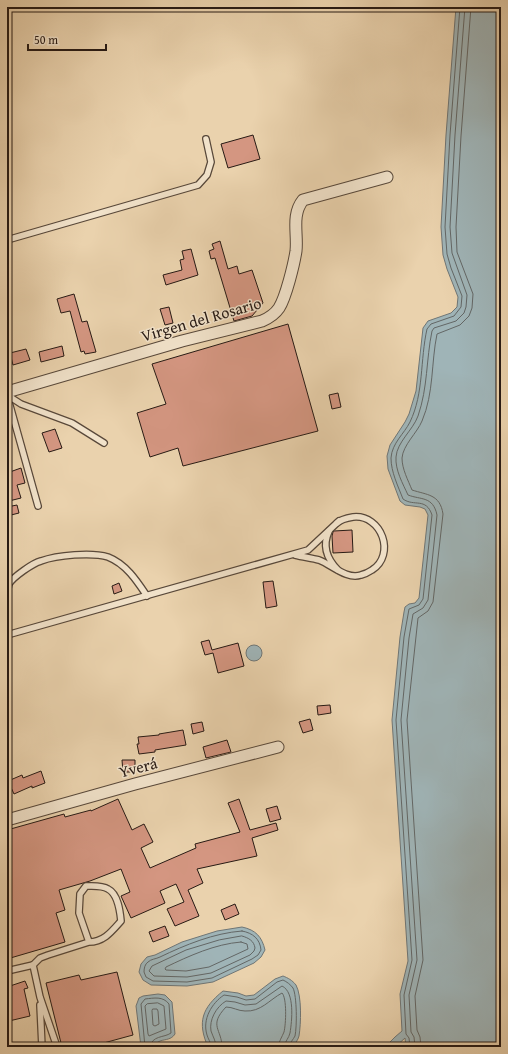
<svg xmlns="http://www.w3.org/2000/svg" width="508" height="1054" font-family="'Gentium Book Plus',serif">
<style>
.water{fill:#9fb4b7;stroke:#6f7676}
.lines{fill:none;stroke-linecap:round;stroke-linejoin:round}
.shore{stroke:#636766;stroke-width:1}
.building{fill:#d49681;stroke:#271a14}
.lane-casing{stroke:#58483a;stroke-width:8}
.street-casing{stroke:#58483a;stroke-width:13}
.lane{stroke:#f1e2ca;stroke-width:5.5}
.street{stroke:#f1e2ca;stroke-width:11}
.labels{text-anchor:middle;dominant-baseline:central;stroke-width:3;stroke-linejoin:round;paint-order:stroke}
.street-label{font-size:16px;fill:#271a14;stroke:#f1e2ca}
</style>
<rect width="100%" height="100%" fill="#ead2ad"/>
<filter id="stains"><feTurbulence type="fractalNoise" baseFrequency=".005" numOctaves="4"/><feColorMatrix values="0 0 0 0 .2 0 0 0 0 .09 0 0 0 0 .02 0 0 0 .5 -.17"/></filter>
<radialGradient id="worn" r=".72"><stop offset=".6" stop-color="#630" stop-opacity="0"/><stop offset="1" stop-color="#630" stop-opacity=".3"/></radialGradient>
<g class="water">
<path d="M456 7H501V1047H406L405 1038 395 1047H385L395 1037 402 1031 400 994 408 961 392 720 400 637 404 612 405 607 409 604 415 603 419 598 428 515 425 509 420 507 405 505 400 501 388 469 387 456 390 445 405 422 409 414 416 391 423 328 428 321 451 313 457 307 458 297 447 269 443 255 441 227 446 135Z"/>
<circle cx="254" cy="653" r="8"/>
<path d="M242 927C256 930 262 937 265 950L261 957 254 963 213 982 187 986 151 985 143 980 139 972 141 964 147 957 155 955 182 942 217 931Z"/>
<path d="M283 976C288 978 292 980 296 985 302 996 301 1024 299 1036 298 1040 295 1044 292 1047H208C197 1022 202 1008 223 991L238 993 246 996 254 995 275 979Z"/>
<path d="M158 994 165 995 172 1002 175 1034C171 1040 166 1039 160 1041 157 1042 155 1045 152 1047H141L136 1006 139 998 143 996Z"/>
</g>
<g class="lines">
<g class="shore">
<path d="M242 931C253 933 260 939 261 950L258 955 252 959 212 978 187 982 153 981 146 977 144 972C144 968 145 964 148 962 151 959 156 959 160 957 185 945 214 933 242 931Z"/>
<path d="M242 936C249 938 254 941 255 948L254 951 250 955 211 973 187 977 154 976 149 971 152 966 186 950 219 940Z"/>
<path d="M241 942 247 944 248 949 209 967 186 971 166 970 165 969 166 967C189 956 215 944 241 942Z"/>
<path d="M158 1003 164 1006 166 1029 149 1036 148 1034 145 1006 147 1004Z"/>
<path d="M153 1009H157L158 1011 159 1024 155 1026 153 1025 152 1011Z"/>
<path d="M145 1047 141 1004 145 999C154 998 163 996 169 1004L171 1033C164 1038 152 1035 150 1047"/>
<path d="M211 1047C211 1042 208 1039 207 1035 202 1019 212 1003 224 995L237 997 246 1000 255 999 277 982 283 980C287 982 290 984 293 988 297 996 297 1027 295 1036 293 1040 290 1042 289 1047"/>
<path d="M216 1047C216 1041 213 1037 211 1031 209 1020 216 1007 226 1001L235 1002 245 1005 256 1004 282 986C295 992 292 1021 290 1033 289 1038 285 1041 284 1047"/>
<path d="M222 1047C222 1029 208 1026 226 1007 233 1007 238 1011 245 1011 261 1012 269 1000 282 993 287 998 286 1024 284 1032 282 1037 279 1041 278 1047"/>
<path d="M410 1047 409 1038 406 1034 404 995 412 960 396 720 404 637 409 609 419 605 423 599 432 515C426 497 414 507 403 499 398 486 391 472 391 458 392 443 404 434 410 422 424 393 420 360 427 329L431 324 454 316 461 307 462 296 451 268 447 254 445 227 450 135 460 7"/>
<path d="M415 1047 414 1037 411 1032 409 995 417 960 401 720 409 638 413 614 423 608 428 600 437 515C433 496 421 500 408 495 403 484 395 470 396 457 397 442 413 430 418 416 428 387 426 360 432 331L434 328 456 321 464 313 466 307 467 295 452 253 450 227 455 135 465 7"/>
<path d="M421 1047 420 1037 417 1030 415 996 423 960 407 720 418 618 428 611 433 602 443 514C440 494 427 495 412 490 408 480 402 469 402 458 403 445 417 433 422 421 434 393 431 363 437 334L460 325 469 316 472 308 473 294 457 252 456 227 461 136 471 7"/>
</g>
</g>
<g class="building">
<path d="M253 135 260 159 228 168 221 144Z"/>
<path d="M220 241 228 269 237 266 239 274 252 270 263 303 252 316 234 321 215 258 211 259 209 251 214 249 212 244Z"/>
<path d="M191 249 198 275 166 285 163 275 182 270 180 260 184 259 182 251Z"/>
<path d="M74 294 82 322 87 321 96 352 85 354 84 351 81 352 70 311 61 313 57 299Z"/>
<path d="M169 307 173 323 165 325 160 309Z"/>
<path d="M288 324 318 431 183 466 178 448 150 457 137 413 166 404 152 364Z"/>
<path d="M62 346 64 356 41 362 39 352Z"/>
<path d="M26 349 30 360 13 365 10 353Z"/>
<path d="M338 393 341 407 332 409 329 395Z"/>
<path d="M55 429 62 448 49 452 42 433Z"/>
<path d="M21 468 25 483 17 485 21 498 9 501 7 493V473Z"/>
<path d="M17 505 19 513 7 516V507Z"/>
<path d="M352 530 353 552 333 553 332 536 333 532 334 531Z"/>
<path d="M273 581 277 606 266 608 263 582Z"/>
<path d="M119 583 122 591 114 594 112 586Z"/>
<path d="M209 640 212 650 238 643 244 666 218 673 213 653 205 655 201 642Z"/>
<path d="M330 705 331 713 318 715 317 706Z"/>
<path d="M310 719 313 730 303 733 299 722Z"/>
<path d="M202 722 204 731 193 734 191 724Z"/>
<path d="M183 730 186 745 155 750V752L139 754 137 744H139L138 737 159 735V734Z"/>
<path d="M227 740 231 752 206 758 203 747Z"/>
<path d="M122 760H135V772H123Z"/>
<path d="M41 771 45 783 32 788V786L14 794 8 781 22 775 23 778Z"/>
<path d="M118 799 132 830 144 824 153 842 141 848 150 868 196 848 195 844 240 832 228 803 239 799 250 830 276 823 278 830 252 838 257 856 197 869 203 883 188 890 199 916 175 926 167 909 184 902 176 884 160 891 165 903 131 918 121 896 130 892 121 869 90 881 59 890 65 910 56 913 65 942 7 959V830L64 814 65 817 91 810V811Z"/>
<path d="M277 806 281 819 270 822 266 809Z"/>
<path d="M235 904 239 914 225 920 221 910Z"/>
<path d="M165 926 169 936 153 942 149 932Z"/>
<path d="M117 972 133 1035 89 1047H62L46 983 79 975 81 980Z"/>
<path d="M25 981 28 988 24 989 30 1016 9 1021 7 1011V987Z"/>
</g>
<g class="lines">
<defs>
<g id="lane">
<path d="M7 240 198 185 207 175 211 162 206 139"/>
<path d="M7 395 38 506"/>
<path d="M7 395 21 404 72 423 104 443"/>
<path d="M329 531C322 546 327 559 338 570"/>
<path d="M295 555C303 557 311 558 319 560 332 565 347 580 361 575 365 574 369 572 372 570 396 555 382 514 353 517 347 518 341 519 337 523"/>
<path d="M7 593C8 590 8 587 9 584 13 577 33 563 41 561 57 555 92 552 108 557 126 564 137 581 147 596"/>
<path d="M7 635 308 550 339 521"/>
<path d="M7 971 33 965"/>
<path d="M40 1005 42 1047"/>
<path d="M57 1047 40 997 33 965 40 958 48 955 89 942C104 942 112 931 121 921 120 911 118 894 108 889 102 885 93 886 86 886L80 894 79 913 89 942"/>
</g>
<g id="street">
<path d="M7 392 182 341 262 321C269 318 275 314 279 308 286 297 294 264 296 251 298 234 291 215 303 200L387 177"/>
<path d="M7 820 135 784 278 747"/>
</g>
</defs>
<use href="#lane" class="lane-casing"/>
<use href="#street" class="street-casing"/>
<use href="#lane" class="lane"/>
<use href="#street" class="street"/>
</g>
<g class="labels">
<g class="street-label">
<text transform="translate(201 319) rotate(-16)">Virgen del Rosario</text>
<text transform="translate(138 767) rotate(-15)">Yverá</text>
</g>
</g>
<rect width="508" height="1054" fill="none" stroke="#ead2ad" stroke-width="24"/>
<rect x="8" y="8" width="492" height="1038" fill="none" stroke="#271a14" stroke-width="2"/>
<rect x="12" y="12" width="484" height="1030" fill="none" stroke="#271a14"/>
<path d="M28 44v6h78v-6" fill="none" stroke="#271a14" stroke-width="2"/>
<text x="34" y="44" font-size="12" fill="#271a14" stroke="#f1e2ca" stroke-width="3" paint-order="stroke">50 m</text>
<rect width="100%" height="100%" filter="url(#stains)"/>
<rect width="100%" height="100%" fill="url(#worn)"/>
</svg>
